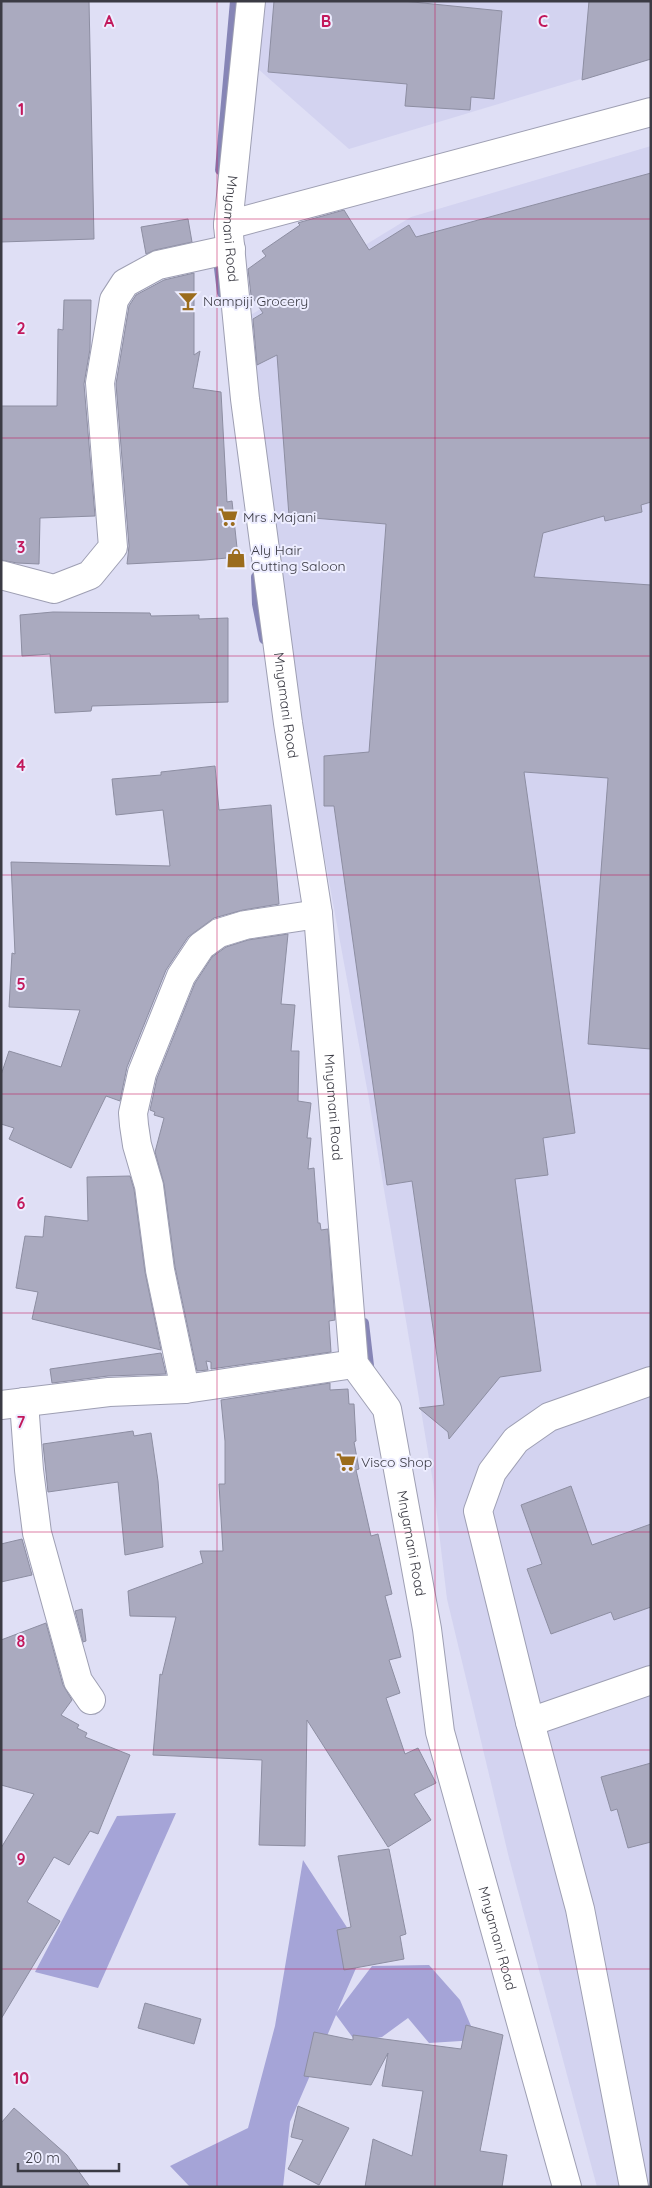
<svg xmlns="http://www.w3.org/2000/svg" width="652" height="2188" font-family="Quicksand,sans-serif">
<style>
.built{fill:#d3d3f0}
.forest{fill:#a5a4d7}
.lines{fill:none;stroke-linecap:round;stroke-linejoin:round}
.stream{stroke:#8685b6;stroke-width:10}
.building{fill:#aaaabf;stroke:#8d8ea2}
.minor-casing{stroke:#9e9fb3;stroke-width:30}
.minor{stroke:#fff;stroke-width:28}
.grid{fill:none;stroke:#c2185b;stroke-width:1;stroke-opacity:0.55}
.labels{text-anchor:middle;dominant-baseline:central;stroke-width:4;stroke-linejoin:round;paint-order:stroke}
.street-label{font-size:14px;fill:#3b3b44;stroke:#ededff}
.poi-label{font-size:14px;fill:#3b3b44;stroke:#ededff;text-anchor:start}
.grid-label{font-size:16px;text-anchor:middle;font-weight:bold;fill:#c2185b;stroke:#ededff;stroke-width:4;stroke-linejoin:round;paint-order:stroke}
</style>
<rect width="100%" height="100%" fill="#dfdff5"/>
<g class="built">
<path d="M264 1H651V58L349 149 257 68Z"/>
<path d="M651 146V2187H597L509 1858 447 1599 433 1482 368 1094 313 794 270 523 241 321 411 217Z"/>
</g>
<g class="forest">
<path d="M176 1813 98 1988 35 1972 117 1816Z"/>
<path d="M303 1860 363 1952 337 2012 372 1966 429 1965 460 2000 477 2040 429 2043 408 2018 382 2037 356 2042 336 2015 290 2122 283 2187H190L170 2166 248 2128 275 2026Z"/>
</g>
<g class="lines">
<g class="stream">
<path d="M220 170 235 1"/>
<path d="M218 260 222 293"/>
<path d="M256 577 257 604 264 639"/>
<path d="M364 1323 370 1374"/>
</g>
</g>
<g class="building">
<path d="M1 1H89L94 239 1 242Z"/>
<path d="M274 1H403L502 11 494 99 471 97 470 110 405 106 407 84 268 72Z"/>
<path d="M589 1H651V59L582 80Z"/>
<path d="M651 173V502L641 505 642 512 605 521 604 516 543 533 534 577 651 585V1049L588 1044 608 778 524 772 575 1133 543 1138 548 1175 515 1179 541 1371 500 1377 449 1439 448 1432 419 1408 444 1405 412 1181 387 1185 334 806H324V756L369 752 386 524 289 516 277 355 257 365 253 319 263 313 251 295 248 269 266 256 262 251 300 225 298 223 301 222 344 210 369 250 409 225 416 237Z"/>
<path d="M188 219 192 242 155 250 146 254 141 227Z"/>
<path d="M194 273V355L200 351 193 388 221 392 227 502 232 501 238 557 205 560 127 564 129 546 116 384 129 306 136 295 164 280Z"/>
<path d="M64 300H91L90 349 84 384 95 516 40 518 39 564 17 563 1 560V406H57L58 329 63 330Z"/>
<path d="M53 612 150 613 151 616 199 615V619L228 618V702L92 706 91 711 55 713 50 654 22 656 20 615Z"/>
<path d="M215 766 219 810 271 805 279 904 243 910 214 918 188 937 166 970 127 1067 120 1101 106 1096 71 1168 9 1139 14 1128 1 1124V1075L9 1051 61 1067 80 1010 9 1007 12 953 15 954 11 862 170 866 163 810 116 815 112 779 161 775V772Z"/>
<path d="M288 934 281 1004 295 1005 291 1051H299L298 1101 311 1103 307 1138H311L308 1169 314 1168 318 1223H320L321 1230 328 1229 335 1320 329 1321 331 1352 211 1369V1362L206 1361 208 1370 197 1371 175 1267 164 1184 155 1152 164 1118 154 1115 155 1112 150 1110 157 1078 195 983 212 957 226 947 248 940Z"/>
<path d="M130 1176 134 1189 145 1272 161 1350 32 1319 38 1292 16 1288 25 1236 43 1237 45 1216 88 1221 87 1177Z"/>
<path d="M161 1353 166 1374 108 1376 52 1383 50 1369Z"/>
<path d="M330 1383V1390L348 1389 349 1404H354L356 1441 354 1442 359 1469 356 1470 371 1536 378 1534 392 1594 385 1596 401 1657 389 1660 400 1693 386 1698 405 1754 418 1748 436 1783 414 1794 431 1820 388 1847 307 1720 305 1846 259 1845 262 1760 153 1755 160 1674 162 1675 176 1617 130 1616 128 1591 203 1563 200 1551H223L219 1484H225V1441L221 1400Z"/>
<path d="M133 1431 134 1436 151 1433 158 1481 163 1547 125 1555 118 1482 48 1492 43 1444Z"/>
<path d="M571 1486 592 1545 651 1524V1607L614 1620 611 1612 551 1634 527 1569 542 1564 521 1505Z"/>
<path d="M22 1539 32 1575 1 1582V1544Z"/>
<path d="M82 1609 86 1641 83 1642 75 1611Z"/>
<path d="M46 1623 63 1685 72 1700 61 1715 79 1725 77 1728 87 1733 85 1737 130 1755 98 1834 90 1831 69 1865 54 1857 27 1902 60 1921 1 2019V1848L34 1794 1 1785V1640Z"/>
<path d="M651 1763V1842L628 1848 617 1809 611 1811 601 1777Z"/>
<path d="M389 1849 406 1934 400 1936 404 1959 344 1970 337 1930 351 1927 338 1856Z"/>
<path d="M145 2003 201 2019 194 2044 138 2028Z"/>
<path d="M466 2025 503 2035 480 2151 507 2155 502 2187H365L373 2139 412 2156 423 2091 382 2086 388 2053 371 2085 304 2076 314 2032 353 2040V2035L461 2049Z"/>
<path d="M298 2106 349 2128 319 2185 288 2169 303 2140 291 2137Z"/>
<path d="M14 2108 67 2155 90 2187H1V2123Z"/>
</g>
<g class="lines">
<defs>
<g id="minor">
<path id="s1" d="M251 1 228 225 245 399 288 723 318 914 354 1364 387 1409 427 1629 440 1732 567 2187"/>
<path d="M228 225 651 112"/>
<path d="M1 575 54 589 90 575 113 547 100 383 114 300 125 283 158 265 231 249"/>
<path d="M185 1389 160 1270 149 1186 137 1145 134 1125 133 1113 142 1073 181 976 201 946 219 933 245 925 318 914"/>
<path d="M24 1402 29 1470 37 1533 78 1681 91 1700"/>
<path d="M1 1405 109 1392 185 1389 354 1364"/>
<path d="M530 1722 651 1680"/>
<path d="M634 2187 580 1909 530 1722 478 1511 492 1472 516 1440 549 1417 651 1381"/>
</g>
</defs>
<use href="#minor" class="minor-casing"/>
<use href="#minor" class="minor"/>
</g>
<path class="grid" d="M217 1V2187M435 1V2187M1 219H651M1 438H651M1 656H651M1 875H651M1 1094H651M1 1313H651M1 1532H651M1 1750H651M1 1969H651"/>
<defs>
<symbol id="bar-bare" viewBox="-9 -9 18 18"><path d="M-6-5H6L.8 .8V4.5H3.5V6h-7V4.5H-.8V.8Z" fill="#9b6c1d" stroke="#ededff" stroke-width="2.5" paint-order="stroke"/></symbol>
<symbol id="supermarket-bare" viewBox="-9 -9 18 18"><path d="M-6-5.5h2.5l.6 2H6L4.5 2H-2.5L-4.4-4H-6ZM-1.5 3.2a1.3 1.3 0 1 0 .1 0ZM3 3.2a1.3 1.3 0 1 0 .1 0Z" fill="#9b6c1d" stroke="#ededff" stroke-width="2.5" paint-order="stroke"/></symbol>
<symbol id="shop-bare" viewBox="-9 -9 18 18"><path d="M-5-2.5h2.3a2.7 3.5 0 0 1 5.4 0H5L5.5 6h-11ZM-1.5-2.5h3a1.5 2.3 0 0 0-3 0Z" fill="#9b6c1d" stroke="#ededff" stroke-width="2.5" paint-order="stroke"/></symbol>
</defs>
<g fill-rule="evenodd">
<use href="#bar-bare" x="174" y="287" width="28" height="28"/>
<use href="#supermarket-bare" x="214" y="503" width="28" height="28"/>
<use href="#shop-bare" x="222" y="544" width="28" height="28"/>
<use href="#supermarket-bare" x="332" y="1448" width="28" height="28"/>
</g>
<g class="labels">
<g class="street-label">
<text stroke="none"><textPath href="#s1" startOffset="229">Mnyamani Road</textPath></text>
<text stroke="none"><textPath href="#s1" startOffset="709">Mnyamani Road</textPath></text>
<text stroke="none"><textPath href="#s1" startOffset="1114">Mnyamani Road</textPath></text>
<text stroke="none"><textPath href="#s1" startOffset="1564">Mnyamani Road</textPath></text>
<text stroke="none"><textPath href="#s1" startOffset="1969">Mnyamani Road</textPath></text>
</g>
<g class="poi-label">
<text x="203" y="301">Nampiji Grocery</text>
<text x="243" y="517">Mrs .Majani</text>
<text x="251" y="550">Aly Hair<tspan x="251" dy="16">Cutting Saloon</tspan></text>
<text x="361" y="1462">Visco Shop</text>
</g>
</g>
<g class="grid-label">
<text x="109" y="27">A</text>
<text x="326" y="27">B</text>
<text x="543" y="27">C</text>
<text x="21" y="115">1</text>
<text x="21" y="334">2</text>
<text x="21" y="553">3</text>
<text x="21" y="771">4</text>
<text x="21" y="990">5</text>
<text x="21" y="1209">6</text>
<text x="21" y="1428">7</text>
<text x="21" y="1647">8</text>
<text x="21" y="1865">9</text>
<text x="21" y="2084">10</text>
</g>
<rect width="652" height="2188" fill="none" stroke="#3b3b44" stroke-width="5"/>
<path d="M18 2163v8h101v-8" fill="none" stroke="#3b3b44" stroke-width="2.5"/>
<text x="25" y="2163" font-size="15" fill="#3b3b44" stroke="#ededff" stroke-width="4" paint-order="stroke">20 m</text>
</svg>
